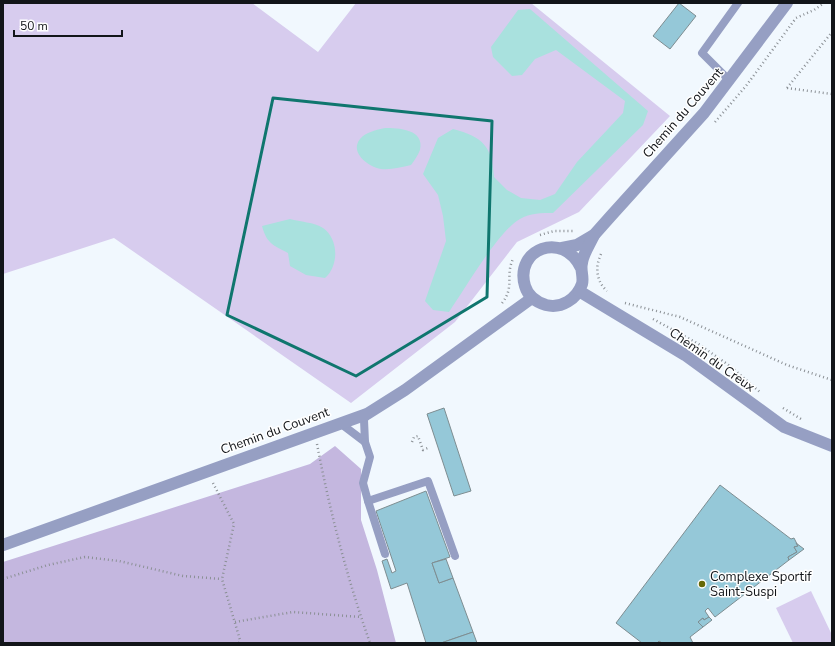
<svg xmlns="http://www.w3.org/2000/svg" width="835" height="646" font-family="'Nunito Sans',sans-serif">
<style>
.green{fill:#d7ccee}
.forest{fill:#c4b7df}
.water{fill:#a9e1de}
.building{fill:#95c8d8;stroke:#7e8d91}
.lines{fill:none;stroke-linecap:round;stroke-linejoin:round}
.path{stroke:#8b9095;stroke-width:2.5;stroke-dasharray:1 3;stroke-linecap:butt}
.lane{stroke:#969fc3;stroke-width:8}
.street{stroke:#969fc3;stroke-width:12}
.marked{fill:none;stroke:#0f766e;stroke-width:3;stroke-linejoin:round}
.poi-dot{fill:#666805;stroke:#fff;stroke-width:1.5}
.labels{text-anchor:middle;dominant-baseline:central;stroke-width:3;stroke-linejoin:round;paint-order:stroke}
.street-label{font-size:13px;fill:#121519;stroke:#fff}
.poi-label{font-size:13px;fill:#121519;stroke:#fff;text-anchor:start}
</style>
<rect width="100%" height="100%" fill="#f1f8fe"/>
<g class="green">
<path d="M3 3H252L318 52 356 3H531L670 116 579 212 517 242 455 322 351 403 114 238 3 274Z"/>
<path d="M811 591 832 635V643H793L776 608Z"/>
</g>
<path class="forest" d="M335 446 361 469V520L377 570 396 643H3V562L310 464Z"/>
<g class="water">
<path d="M530 9 648 111 643 125 553 213C542 213 530 213 520 219 498 231 465 289 449 312L433 310 425 301 446 241 443 216 438 195 423 174 438 138 453 129C483 137 492 146 494 177L507 190 521 198 540 200 555 194 577 162 623 113 625 101 556 50 535 59 522 75 512 76 493 57 491 47 518 10Z"/>
<path d="M385 128C398 128 425 129 420 150 418 155 414 161 411 165 401 167 392 170 381 169 369 167 349 153 360 139 366 132 376 130 385 128Z"/>
<path d="M290 219C300 222 314 222 323 228 339 239 339 266 325 278L306 275 290 266 288 253C273 245 267 244 262 226Z"/>
</g>
<g class="building">
<path d="M679 3 696 16 670 49 653 36Z"/>
<path d="M444 408 471 491 454 496 427 414Z"/>
<path d="M720 485 791 539 794 538 798 546 794 547 797 552 788 557 789 560 715 617 708 608 705 611 709 617 704 620 703 618 698 622 703 627 690 637 693 643H662L659 641 657 643H642L616 623Z"/>
<path d="M426 491 450 557 432 563 439 583 453 578 473 632 441 643H426L407 583 391 589 382 561 387 559 392 573 396 571 376 511Z"/>
<path d="M796 543 804 549 789 560 788 557 797 552 794 547 798 546Z"/>
<path d="M446 559 453 578 439 583 432 563Z"/>
<path d="M709 617 712 620 703 627 698 622 703 618 704 620Z"/>
<path d="M473 632 477 643H441Z"/>
</g>
<g class="lines">
<g class="path">
<path d="M787 88 832 32"/>
<path d="M787 88 832 94"/>
<path d="M715 122 746 86 796 18 814 10 824 3"/>
<path d="M540 235 554 231H575"/>
<path d="M601 254C595 267 596 281 607 291"/>
<path d="M502 303C515 287 505 276 513 259"/>
<path d="M625 303 680 317 787 365 832 380"/>
<path d="M653 319 697 343 730 366 761 393"/>
<path d="M783 408 801 419"/>
<path d="M412 442 414 437 418 436 423 450 430 447"/>
<path d="M317 444C330 512 347 578 370 643"/>
<path d="M213 483 234 524 222 579 240 640 239 643"/>
<path d="M3 579 48 565 85 557 119 561 183 576 222 579"/>
<path d="M235 622 293 612 361 617"/>
</g>
<g class="lane">
<path d="M730 81 702 53 738 3"/>
<path d="M340 423 365 442 364 420 367 414"/>
<path d="M365 442 370 457 363 483 368 501 428 481 455 556"/>
<path d="M368 501 385 554"/>
</g>
<g class="street">
<path d="M562 248 577 245 594 235 610 217 704 113 787 3"/>
<path d="M581 268C563 230 514 249 525 286 528 296 536 302 546 305 561 309 577 299 582 284 584 277 580 270 582 263 583 254 590 244 594 235"/>
<path d="M579 291 685 355 784 427 832 446"/>
<path d="M3 545 367 414 405 390 532 298"/>
</g>
</g>
<path class="marked" d="M273 98 492 121 487 297 356 376 227 315Z"/>
<circle class="poi-dot" cx="702" cy="584" r="4"/>
<g class="labels">
<g class="street-label">
<text transform="translate(683 113) rotate(-49)">Chemin du Couvent</text>
<text transform="translate(712 360) rotate(35)">Chemin du Creux</text>
<text transform="translate(275 431) rotate(-20)">Chemin du Couvent</text>
</g>
<g class="poi-label">
<text x="710" y="577">Complexe Sportif<tspan x="710" dy="15">Saint-Suspi</tspan></text>
</g>
</g>
<rect width="835" height="646" fill="none" stroke="#121519" stroke-width="8"/>
<path d="M14 30v6h108v-6" fill="none" stroke="#121519" stroke-width="2"/>
<text x="20" y="30" font-size="12" fill="#121519" stroke="#ffffff" stroke-width="3" paint-order="stroke">50 m</text>
</svg>
